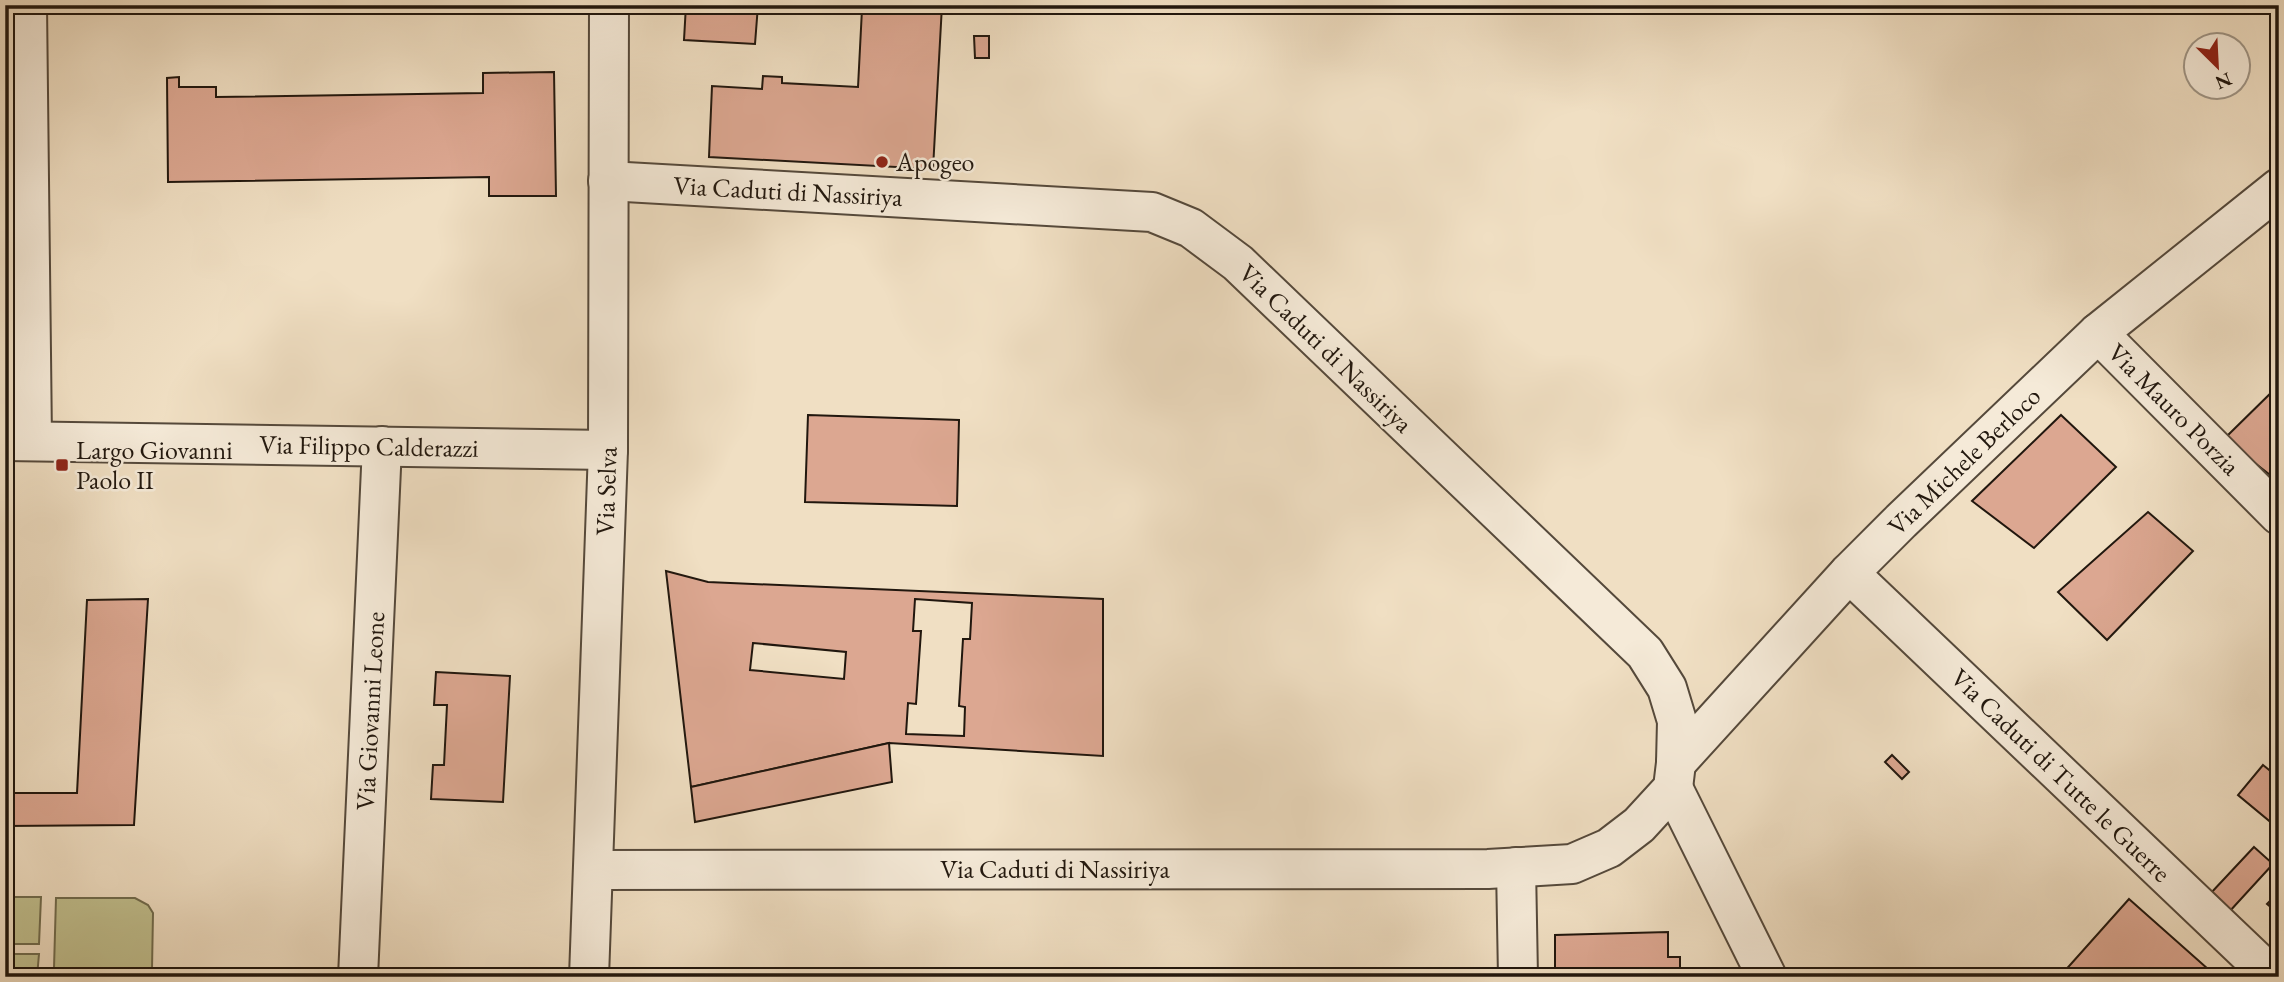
<svg xmlns="http://www.w3.org/2000/svg" width="2284" height="982" font-family="'EB Garamond',serif">
<style>
.green{fill:#c1c08f;stroke:#716c4e;stroke-width:2}
.building{fill:#dca791;stroke:#21170e;stroke-width:2;fill-rule:evenodd}
.lines{fill:none;stroke-linecap:round;stroke-linejoin:round}
.minor-casing{stroke:#55493b;stroke-width:42}
.minor{stroke:#f5ead8;stroke-width:38}
.poi-dot{fill:#8f2418;stroke:#f5ead8;stroke-width:2.5}
.labels{text-anchor:middle;dominant-baseline:central;stroke-width:5;stroke-linejoin:round;paint-order:stroke}
.poi-label{font-size:26px;fill:#21170e;stroke:#f5ead8;text-anchor:start}
.street-label{font-size:26px;fill:#21170e;stroke:#f5ead8}
</style>
<rect width="100%" height="100%" fill="#f0dfc3"/>
<filter id="stains"><feTurbulence type="fractalNoise" baseFrequency=".00286" numOctaves="4"/><feColorMatrix values="0 0 0 0 .2 0 0 0 0 .09 0 0 0 0 .02 0 0 0 .5 -.17"/></filter>
<radialGradient id="worn" r=".72"><stop offset=".6" stop-color="#630" stop-opacity="0"/><stop offset="1" stop-color="#630" stop-opacity=".3"/></radialGradient>
<g class="green">
<path d="M5 897H41L39 944H5Z"/>
<path d="M56 898H135L148 905 153 913 152 969 54 968Z"/>
<path d="M5 954H39L37 977H5Z"/>
</g>
<g class="building">
<path d="M686 5H758L755 44 684 40Z"/>
<path d="M858 5H942L933 169 709 157 712 86 762 89 763 76 782 77V83L858 87 862 9H858Z"/>
<path d="M974 36H989V58H975Z"/>
<path d="M554 72 556 196H489V177L168 182 167 78 179 77V87H216V97L483 93V73Z"/>
<path d="M2279 385V473L2274 478 2224 439Z"/>
<path d="M808 415 959 420 957 506 805 502Z"/>
<path d="M2061 415 2116 467 2034 548 1972 501Z"/>
<path d="M2148 512 2193 551 2107 640 2058 592Z"/>
<path d="M666 571 708 582 1103 599V756L889 743 691 787ZM915 599 972 603 970 639H963L959 706 965 707 964 736 906 734 908 703 916 704 921 631H913ZM753 643 846 652 844 679 750 670Z"/>
<path d="M148 599 134 825 5 826V793H77L87 600Z"/>
<path d="M436 672 510 676 503 802 431 799 433 765H444L447 705H434Z"/>
<path d="M889 743 892 782 695 822 691 787Z"/>
<path d="M1892 755 1909 772 1902 779 1885 762Z"/>
<path d="M2263 765 2279 778V829L2238 795Z"/>
<path d="M2254 847 2273 864 2229 912 2210 894Z"/>
<path d="M2279 892V914L2267 904Z"/>
<path d="M2129 899 2217 977H2065L2062 974Z"/>
<path d="M1668 932V957H1680V977H1555V935Z"/>
</g>
<g class="lines">
<defs>
<g id="minor">
<path d="M27 5 32 441"/>
<path d="M2098 333 2279 515"/>
<path d="M5 441 608 450"/>
<path d="M1849 573 2273 977"/>
<path d="M1676 763 1849 573 1901 521 2098 333 2279 188"/>
<path d="M1673 788 1767 977"/>
<path d="M1516 867 1518 977"/>
<path d="M594 870 1488 869 1572 864 1609 848 1639 825 1673 788 1676 763 1677 721 1667 688 1645 653 1238 263 1191 228 1152 212 608 181"/>
<path d="M358 977 382 446"/>
<path d="M589 977 608 450 609 5"/>
</g>
</defs>
<use href="#minor" class="minor-casing"/>
<use href="#minor" class="minor"/>
</g>
<g class="poi-dot">
<circle cx="882" cy="162" r="7"/>
<rect x="55" y="458" width="14" height="14" rx="3.5"/>
</g>
<g class="labels">
<g class="poi-label">
<text x="896" y="162">Apogeo</text>
<text x="76" y="450">Largo Giovanni<tspan x="76" dy="30">Paolo II</tspan></text>
</g>
<g class="street-label">
<text transform="translate(788 191) rotate(3)">Via Caduti di Nassiriya</text>
<text transform="translate(1326 348) rotate(44)">Via Caduti di Nassiriya</text>
<text transform="translate(2174 409) rotate(45)">Via Mauro Porzia</text>
<text transform="translate(369 446) rotate(1)">Via Filippo Calderazzi</text>
<text transform="translate(1964 461) rotate(-44)">Via Michele Berloco</text>
<text transform="translate(606 491) rotate(-88)">Via Selva</text>
<text transform="translate(370 711) rotate(-87)">Via Giovanni Leone</text>
<text transform="translate(2061 775) rotate(44)">Via Caduti di Tutte le Guerre</text>
<text x="1055" y="869">Via Caduti di Nassiriya</text>
</g>
</g>
<rect width="2284" height="982" fill="none" stroke="#f0dfc3" stroke-width="28"/>
<rect x="7" y="7" width="2270" height="968" fill="none" stroke="#21170e" stroke-width="3.5"/>
<rect x="14" y="14" width="2256" height="954" fill="none" stroke="#21170e" stroke-width="2"/>
<g transform="translate(2217 66) rotate(156)"><circle r="33" fill="#f5ead8" stroke="#a09687" stroke-width="2"/>
<path d="M0-5L12 26L0 18L-12 26Z" fill="#8f2418"/>
<text y="-10" font-size="19" font-weight="bold" text-anchor="middle" fill="#21170e">N</text>
</g>
<rect width="100%" height="100%" filter="url(#stains)"/>
<rect width="100%" height="100%" fill="url(#worn)"/>
</svg>
